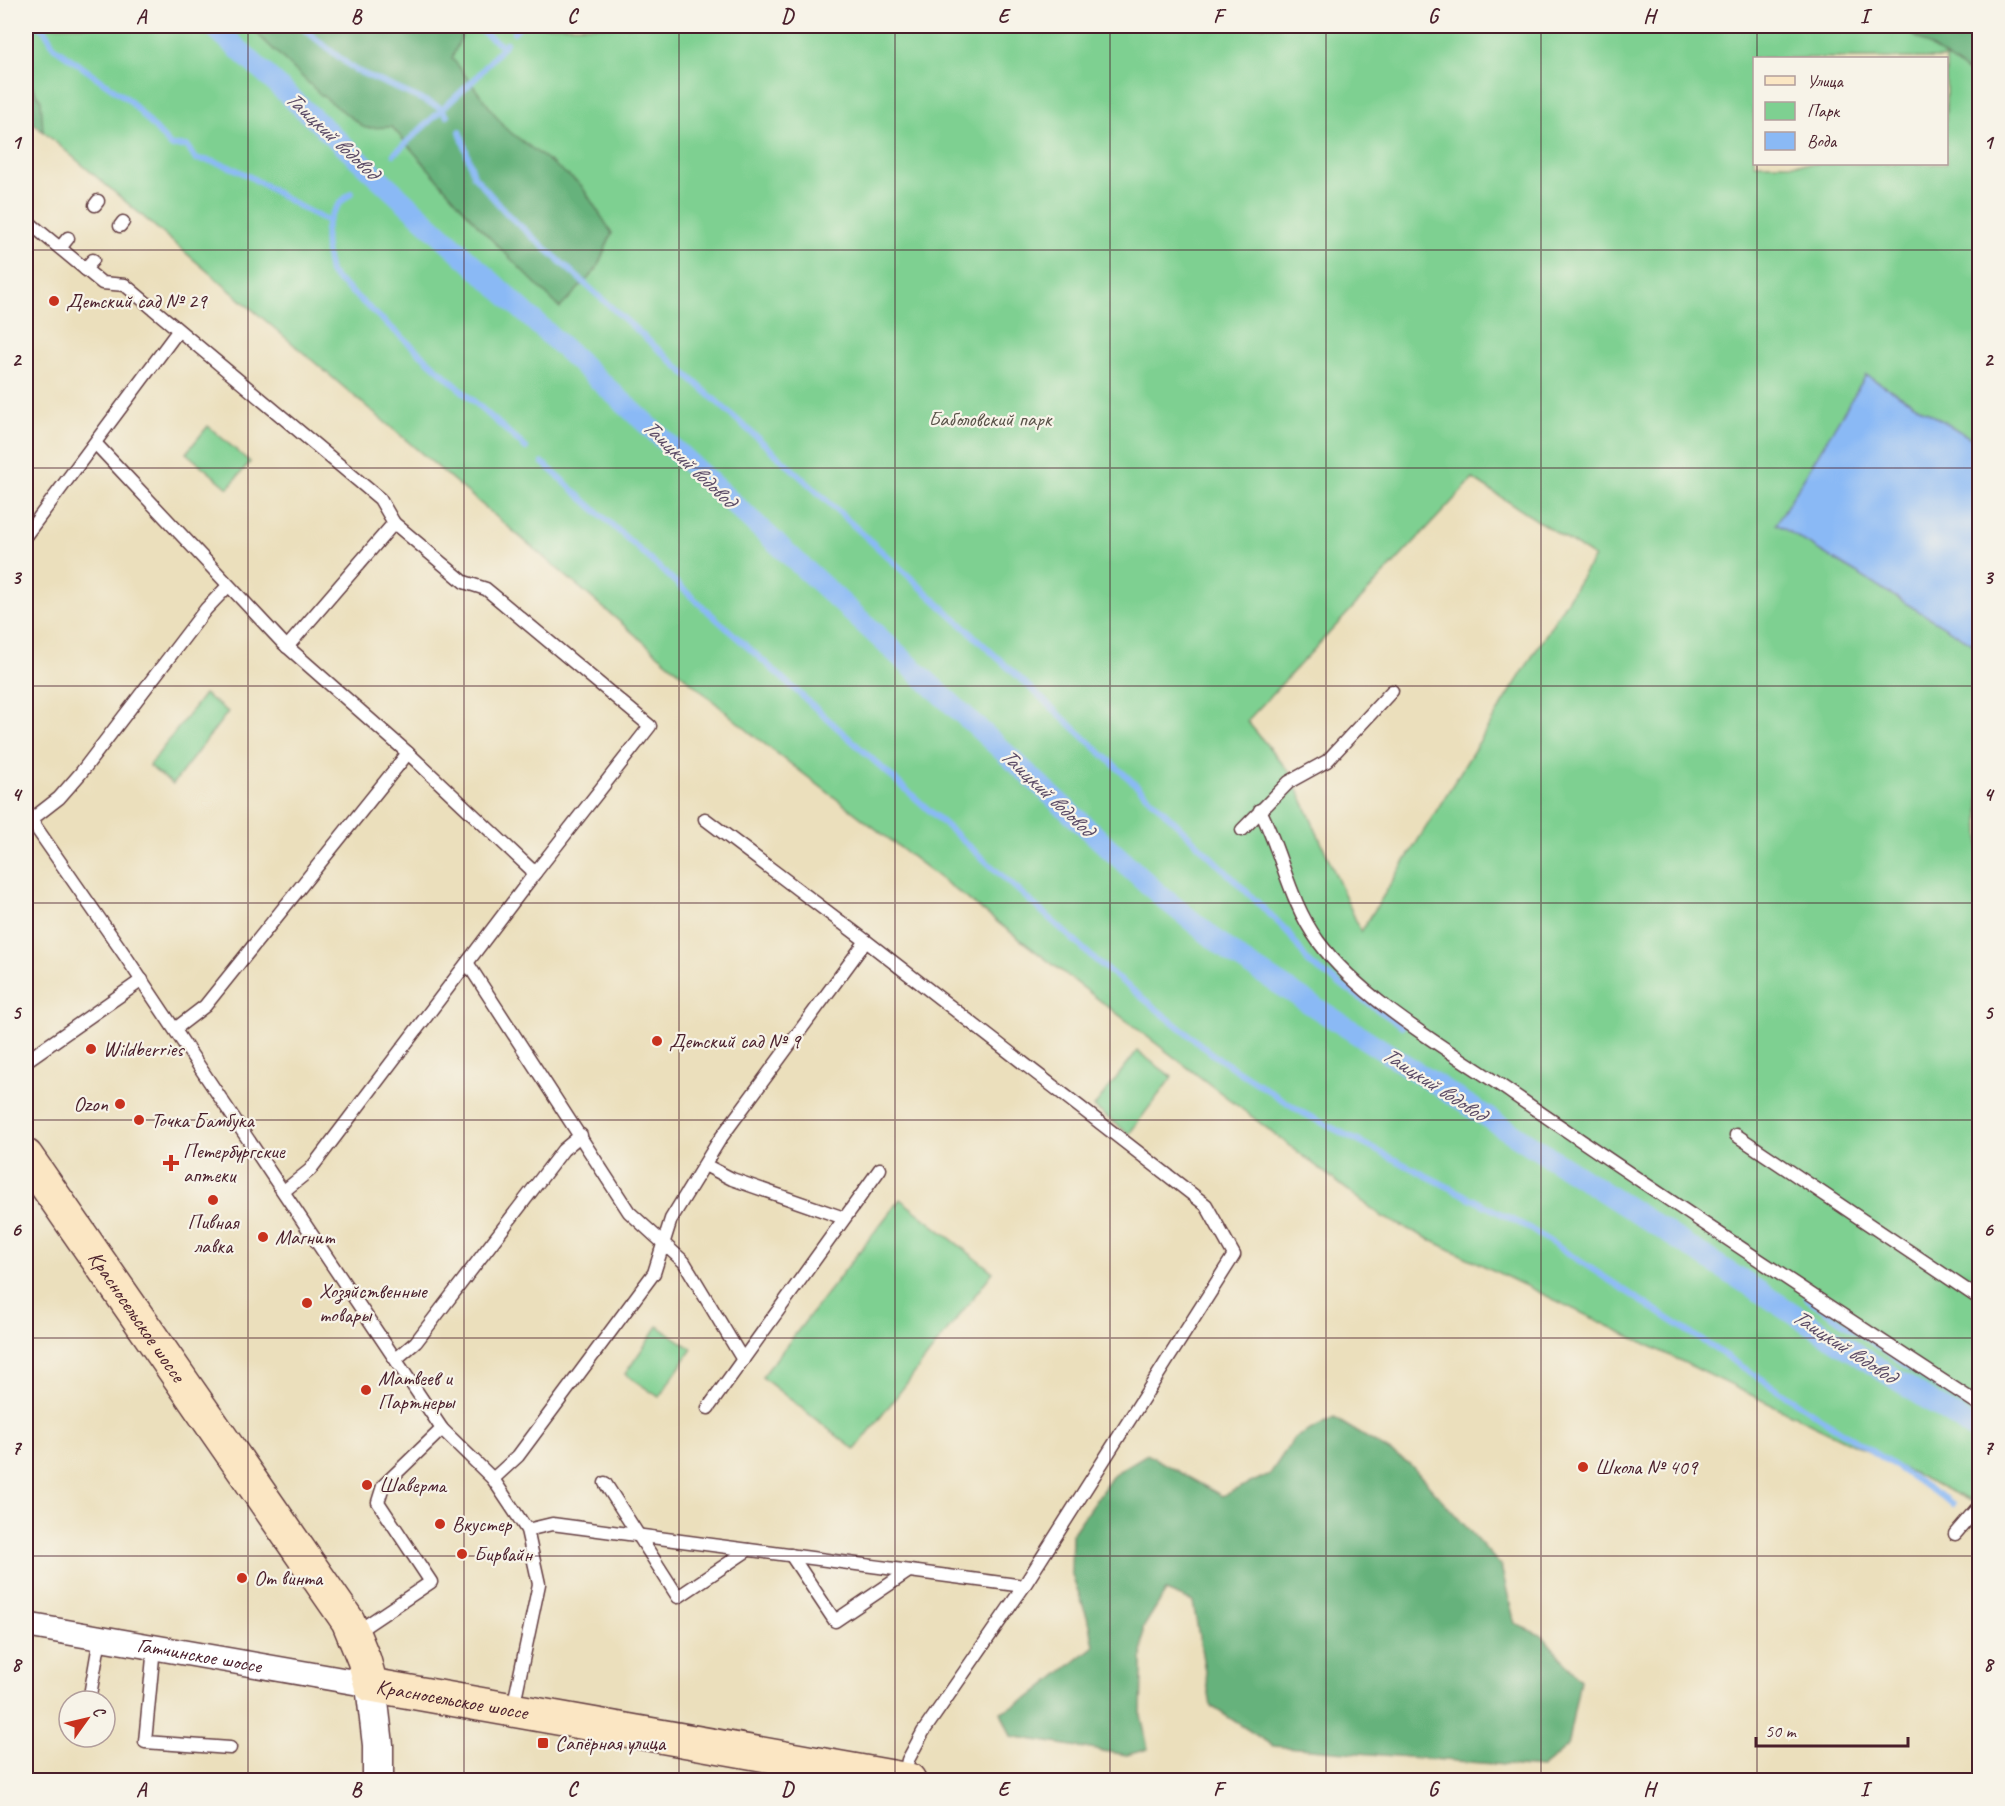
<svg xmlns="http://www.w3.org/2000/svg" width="2005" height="1806" font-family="Caveat,sans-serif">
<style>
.green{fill:#7ed091;stroke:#64785e;stroke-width:1.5;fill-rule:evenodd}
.forest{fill:#66b27b;stroke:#586853;stroke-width:1.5}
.water{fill:#8ab9f5;stroke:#6a6c90;stroke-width:1.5}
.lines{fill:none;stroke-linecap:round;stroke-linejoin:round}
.stream{stroke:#8ab9f5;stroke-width:6}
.canal{stroke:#8ab9f5;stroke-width:21}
.service-casing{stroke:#623c41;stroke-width:15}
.minor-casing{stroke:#623c41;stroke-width:27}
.tertiary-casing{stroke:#623c41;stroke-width:33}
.secondary-casing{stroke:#623c41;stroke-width:36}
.service{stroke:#fff;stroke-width:12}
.minor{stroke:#fff;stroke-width:24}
.tertiary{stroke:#fff;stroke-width:30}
.secondary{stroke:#fbe6c3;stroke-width:33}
.grid{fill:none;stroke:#4a1f2b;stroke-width:1.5;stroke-opacity:0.55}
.poi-dot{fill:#c8321e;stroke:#f7f3e8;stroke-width:2}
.labels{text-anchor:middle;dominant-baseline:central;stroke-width:4.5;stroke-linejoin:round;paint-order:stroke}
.poi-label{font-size:21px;fill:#4a1f2b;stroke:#f7f3e8;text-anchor:start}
.park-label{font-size:21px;fill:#5a544a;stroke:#f7f3e8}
.street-label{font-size:21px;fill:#4a1f2b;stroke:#f7f3e8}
.water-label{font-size:22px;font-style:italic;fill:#5d4d68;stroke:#f7f3e8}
.neatline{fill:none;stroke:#4a1f2b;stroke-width:2}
.grid-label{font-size:20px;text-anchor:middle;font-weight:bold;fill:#4a1f2b}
</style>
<rect width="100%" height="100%" fill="#f7f3e8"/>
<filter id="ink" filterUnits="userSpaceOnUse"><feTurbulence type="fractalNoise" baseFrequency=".0167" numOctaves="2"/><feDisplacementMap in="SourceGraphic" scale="12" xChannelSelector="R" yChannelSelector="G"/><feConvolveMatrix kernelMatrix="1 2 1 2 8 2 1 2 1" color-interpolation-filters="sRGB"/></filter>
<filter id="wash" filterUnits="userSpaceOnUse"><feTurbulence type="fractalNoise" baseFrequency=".008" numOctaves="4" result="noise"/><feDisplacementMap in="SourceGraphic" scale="24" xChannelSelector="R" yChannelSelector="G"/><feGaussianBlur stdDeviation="1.35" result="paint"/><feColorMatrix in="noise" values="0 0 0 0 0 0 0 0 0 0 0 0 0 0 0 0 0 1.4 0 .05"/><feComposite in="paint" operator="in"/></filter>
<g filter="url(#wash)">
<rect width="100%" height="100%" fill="#ebdfbc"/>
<g class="green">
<path d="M26 26H1979V1505L1383 1217 753 735 26 117ZM1754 58H1946V164H1754ZM1473 479 1594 557 1361 932 1291 774 1247 721Z"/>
<path d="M208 426 250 462 228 488 186 453Z"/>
<path d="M204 694 228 712 173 784 149 766Z"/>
<path d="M1137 1051 1172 1077 1129 1134 1094 1107Z"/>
<path d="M900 1199 993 1272 855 1450 762 1377Z"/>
<path d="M658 1326 692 1349 659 1397 625 1374Z"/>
</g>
<g class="forest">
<path d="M249 26H447L462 35 452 58 506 129 581 185 612 233 596 270 560 308 482 230 392 127 365 128 320 94Z"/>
<path d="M1900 26H1979V79Z"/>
<path d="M26 78 41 100 43 132 26 117Z"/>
<path d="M1334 1418 1409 1463 1501 1566 1515 1624 1543 1636 1580 1680 1567 1747 1542 1768 1273 1746 1211 1706 1193 1602 1166 1591 1143 1628 1141 1715 1148 1749 1127 1755 1011 1736 1001 1712 1029 1698 1094 1646 1090 1625 1071 1572 1072 1534 1114 1474 1147 1454 1222 1496 1270 1474 1294 1438Z"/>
</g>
<path class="water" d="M1866 375 1979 443V648L1776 524Z"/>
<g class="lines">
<g class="stream">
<path d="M38 26 45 31 55 48 129 100 171 146H187L195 159C244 161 283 204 327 220"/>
<path d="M300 26 355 70 441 108 447 116"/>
<path d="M475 26 503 47"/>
<path d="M514 32 520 26"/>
<path d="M460 131 474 176 508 215 790 467 1148 796 1287 931 1310 964 1402 1026"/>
<path d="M394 154 476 78 506 43"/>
<path d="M351 193C320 219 323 235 330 273L526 448"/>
<path d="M543 463 1099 963 1215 1056 1303 1113 1529 1228 1953 1504"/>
<path d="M1806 1298 1980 1415"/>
</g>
<path class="canal" d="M213 26 1161 896 1237 957 1980 1433"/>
</g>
</g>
<g filter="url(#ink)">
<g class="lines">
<defs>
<g id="service">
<path d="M95 205 98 201"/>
<path d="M26 220 102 283 125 285 380 499 394 523 464 582 486 589 650 726 535 873"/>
<path d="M120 226 123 222"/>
<path d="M60 248 68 238"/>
<path d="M85 269 93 260"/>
<path d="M96 444 283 643 408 753 535 873 310 1170 284 1191"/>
<path d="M26 535 178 331"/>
<path d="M287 647 394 523"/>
<path d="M1260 810C1282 853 1289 901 1318 941 1363 1002 1451 1051 1513 1094 1667 1200 1823 1303 1980 1405"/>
<path d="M26 813 126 957 442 1429 493 1479"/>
<path d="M32 819 59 798 80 774 206 609 228 586"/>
<path d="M705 819 866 941"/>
<path d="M1242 830 1289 782 1327 761 1392 691"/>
<path d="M468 964 629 1212 684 1262 743 1360"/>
<path d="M175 1029 205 1006 408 753"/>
<path d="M26 1061 142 980"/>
<path d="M1736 1135 1980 1299"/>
<path d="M705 1165 732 1179 844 1218"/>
<path d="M396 1359 416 1342 563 1150 581 1135"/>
<path d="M708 1408 880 1169"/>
<path d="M605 1483 678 1597 748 1550"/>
<path d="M527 1530 552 1524 1024 1586"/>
<path d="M1955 1534 1980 1505"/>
<path d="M791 1555 835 1621 909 1571"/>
<path d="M355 1633 431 1582 378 1502 383 1486 442 1429"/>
<path d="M154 1647 145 1742 230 1748"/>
<path d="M89 1701 100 1638"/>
<path d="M513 1708 539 1584 527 1530 493 1479 518 1456 654 1273 671 1219 720 1139 866 941 1206 1205 1234 1255 1024 1586 923 1732 908 1760 904 1778"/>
</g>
<g id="minor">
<path id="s1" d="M26 1625 371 1685"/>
</g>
<path id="tertiary" d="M371 1685 378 1745V1780"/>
<g id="secondary">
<path id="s2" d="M26 1156 348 1621 364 1660 371 1685 909 1780"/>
</g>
</defs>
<use href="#service" class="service-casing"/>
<use href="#minor" class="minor-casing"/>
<use href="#tertiary" class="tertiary-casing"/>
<use href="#secondary" class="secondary-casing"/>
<use href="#service" class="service"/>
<use href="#minor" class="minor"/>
<use href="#tertiary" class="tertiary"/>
<use href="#secondary" class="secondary"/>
</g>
</g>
<path class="grid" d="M248 26V1780M464 26V1780M679 26V1780M895 26V1780M1110 26V1780M1326 26V1780M1541 26V1780M1757 26V58M1757 164V1780M26 250H1980M26 468H1980M26 686H1980M26 903H1980M26 1120H1980M26 1338H1980M26 1556H1980"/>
<g class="poi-dot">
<circle cx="54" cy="301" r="6"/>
<circle cx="657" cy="1041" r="6"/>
<circle cx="91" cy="1049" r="6"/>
<circle cx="120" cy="1104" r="6"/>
<circle cx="139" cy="1120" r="6"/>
<path d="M168 1154h6v6h6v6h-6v6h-6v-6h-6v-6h6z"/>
<circle cx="213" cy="1200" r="6"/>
<circle cx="263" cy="1237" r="6"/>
<circle cx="307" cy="1303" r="6"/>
<circle cx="366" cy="1390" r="6"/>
<circle cx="1583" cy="1467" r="6"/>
<circle cx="367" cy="1485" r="6"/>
<circle cx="440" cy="1524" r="6"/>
<circle cx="462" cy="1554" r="6"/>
<circle cx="242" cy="1578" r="6"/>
<rect x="537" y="1737" width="12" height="12" rx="3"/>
</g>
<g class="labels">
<g class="poi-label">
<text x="66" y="301">Детский сад № 29</text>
<text x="669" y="1041">Детский сад № 9</text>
<text x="103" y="1049">Wildberries</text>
<text x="108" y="1104" text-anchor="end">Ozon</text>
<text x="151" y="1120">Точка Бамбука</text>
<text x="183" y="1151">Петербургские<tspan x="183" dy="24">аптеки</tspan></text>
<text x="213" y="1222" text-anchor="middle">Пивная<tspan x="213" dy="24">лавка</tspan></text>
<text x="275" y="1237">Магнит</text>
<text x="319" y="1291">Хозяйственные<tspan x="319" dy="24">товары</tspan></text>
<text x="378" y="1378">Матвеев и<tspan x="378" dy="24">Партнеры</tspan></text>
<text x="1595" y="1467">Школа № 409</text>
<text x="379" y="1485">Шаверма</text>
<text x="452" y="1524">Вкустер</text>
<text x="474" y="1554">Бирвайн</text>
<text x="254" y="1578">От винта</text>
<text x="555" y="1743">Сапёрная улица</text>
</g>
<g class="park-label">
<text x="990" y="419">Баболовский парк</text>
</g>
<g class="street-label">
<text stroke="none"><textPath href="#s2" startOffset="195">Красносельское шоссе</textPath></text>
<text stroke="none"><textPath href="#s1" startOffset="176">Гатчинское шоссе</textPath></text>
<text stroke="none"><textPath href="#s2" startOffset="716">Красносельское шоссе</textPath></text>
</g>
<g class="water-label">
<text transform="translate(332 135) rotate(43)">Таицкий водовод</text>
<text transform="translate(689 463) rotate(43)">Таицкий водовод</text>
<text transform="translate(1047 792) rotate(43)">Таицкий водовод</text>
<text transform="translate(1434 1084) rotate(33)">Таицкий водовод</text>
<text transform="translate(1844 1346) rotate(33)">Таицкий водовод</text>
</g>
</g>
<rect width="2005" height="1806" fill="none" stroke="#f7f3e8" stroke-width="66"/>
<rect x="1753" y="57" width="195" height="108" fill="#f7f3e8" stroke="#b29e9c" stroke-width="1.5"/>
<rect x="1765" y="76" width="30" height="9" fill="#fbe6c3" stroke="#b29e9c" stroke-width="1.5"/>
<text x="1807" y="87" font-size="18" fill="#4a1f2b">Улица</text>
<rect x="1765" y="102" width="30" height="18" fill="#7ed091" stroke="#b29e9c" stroke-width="1.5"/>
<text x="1807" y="117" font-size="18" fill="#4a1f2b">Парк</text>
<rect x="1765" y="132" width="30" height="18" fill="#8ab9f5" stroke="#b29e9c" stroke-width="1.5"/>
<text x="1807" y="147" font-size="18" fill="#4a1f2b">Вода</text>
<g transform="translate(87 1719) rotate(56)"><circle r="28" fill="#f7f3e8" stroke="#b29e9c" stroke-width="1.5"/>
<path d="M0-4.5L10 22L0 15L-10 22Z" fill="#c8321e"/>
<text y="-9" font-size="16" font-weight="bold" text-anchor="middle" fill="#4a1f2b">С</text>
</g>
<path d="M1756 1737v9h152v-9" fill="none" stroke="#4a1f2b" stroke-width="3"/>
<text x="1765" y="1737" font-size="18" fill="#4a1f2b" stroke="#f7f3e8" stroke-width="4.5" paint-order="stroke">50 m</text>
<rect x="33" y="33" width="1939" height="1740" class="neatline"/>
<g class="grid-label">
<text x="141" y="23">A</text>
<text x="356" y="23">B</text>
<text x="572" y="23">C</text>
<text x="787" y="23">D</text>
<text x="1003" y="23">E</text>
<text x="1218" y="23">F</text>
<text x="1433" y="23">G</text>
<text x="1649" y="23">H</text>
<text x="1864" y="23">I</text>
<text x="16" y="149">1</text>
<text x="1988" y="149">1</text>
<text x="16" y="366">2</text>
<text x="1988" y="366">2</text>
<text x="16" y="584">3</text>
<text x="1988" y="584">3</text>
<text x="16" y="801">4</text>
<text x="1988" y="801">4</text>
<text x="16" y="1019">5</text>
<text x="1988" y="1019">5</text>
<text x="16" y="1236">6</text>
<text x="1988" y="1236">6</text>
<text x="16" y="1454">7</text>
<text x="1988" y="1454">7</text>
<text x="16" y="1671">8</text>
<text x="1988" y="1671">8</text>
<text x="141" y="1796">A</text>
<text x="356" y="1796">B</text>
<text x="572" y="1796">C</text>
<text x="787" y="1796">D</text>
<text x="1003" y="1796">E</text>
<text x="1218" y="1796">F</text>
<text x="1433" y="1796">G</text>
<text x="1649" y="1796">H</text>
<text x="1864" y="1796">I</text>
</g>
</svg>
